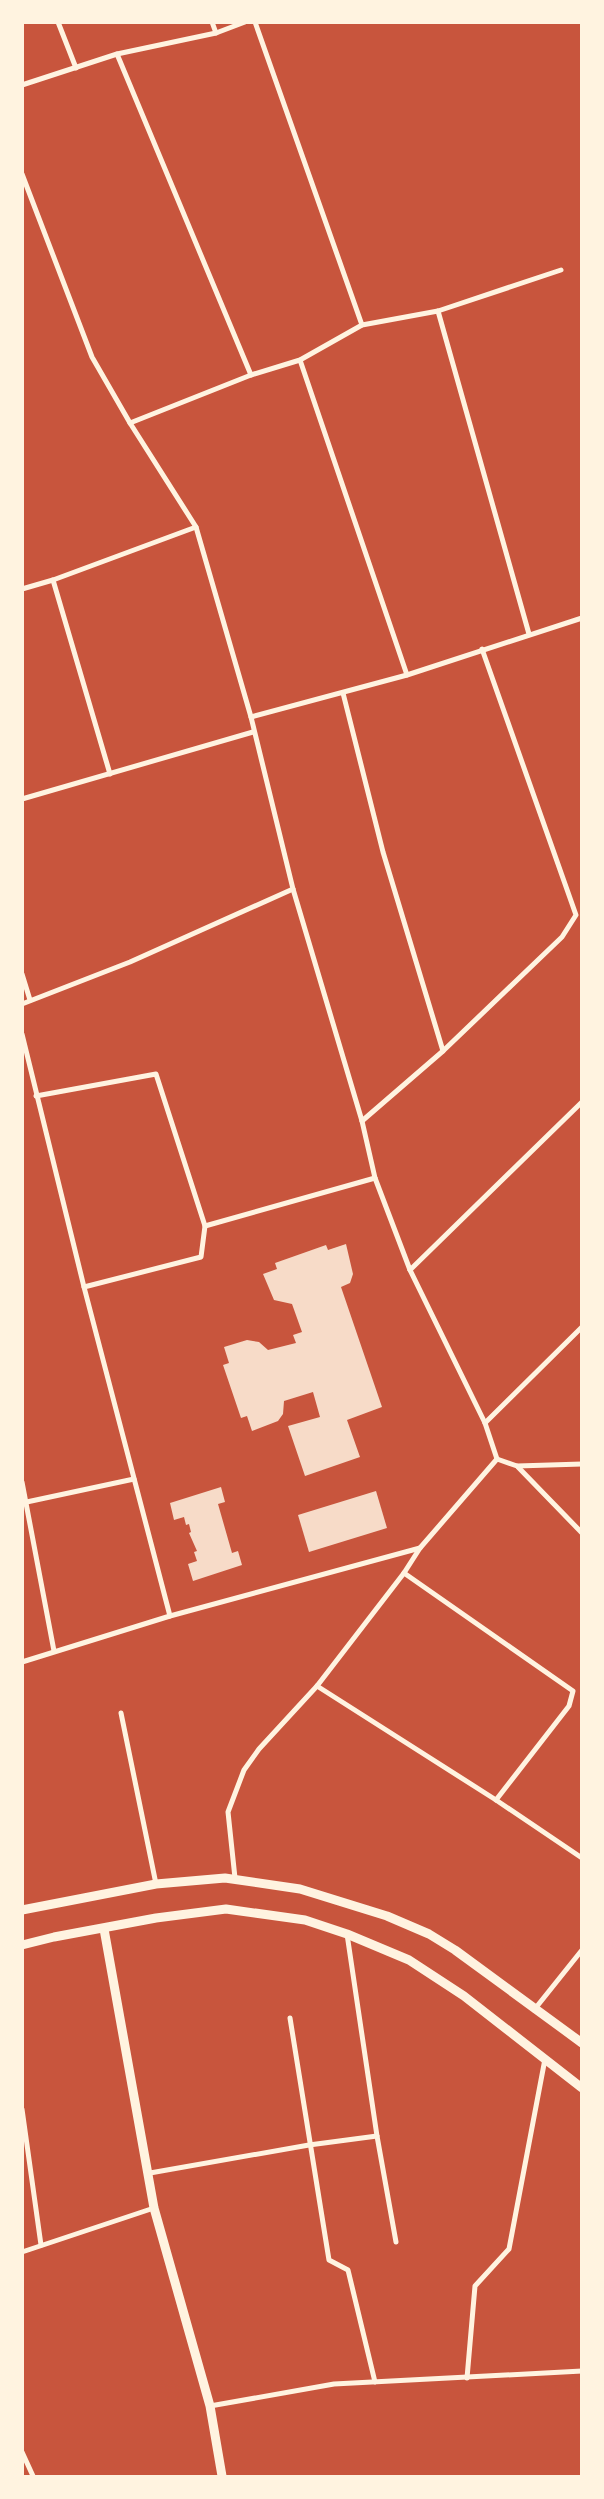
<svg xmlns="http://www.w3.org/2000/svg" width="604" height="2499" font-family="'Playfair Display',serif">
<style>
.building{fill:#f7dbc8}
.lines{fill:none;stroke-linecap:round;stroke-linejoin:round}
.minor{stroke:#fff3e0;stroke-width:5}
.tertiary{stroke:#fff3e0;stroke-width:9}
</style>
<rect width="100%" height="100%" fill="#c8553d"/>
<g class="building">
<path d="M346 1244 353 1274 350 1283 341 1287 382 1407 347 1420 360 1457 305 1476 288 1426 320 1417 313 1392 284 1401 283 1414 278 1421 252 1431 247 1416 241 1418 223 1365 229 1363 224 1347 247 1340 259 1342 268 1350 296 1343 293 1335 302 1332 292 1304 274 1300 263 1274 277 1269 275 1263 326 1245 328 1250Z"/>
<path d="M221 1487 225 1502 218 1504 232 1553 238 1551 242 1565 193 1581 188 1564 197 1561 194 1552 197 1551 189 1533 191 1532 189 1524 186 1525 184 1517 174 1520 170 1503Z"/>
<path d="M376 1491 387 1528 309 1552 298 1515Z"/>
</g>
<g class="lines">
<g class="minor">
<path d="M58 22 76 68"/>
<path d="M212 22 216 33"/>
<path d="M255 22 362 325"/>
<path d="M117 54 251 375"/>
<path d="M22 85 117 54 216 33 245 22"/>
<path d="M22 174 92 357 130 423 196 527 251 717 293 889 362 1121 375 1178 410 1270 485 1423 497 1459"/>
<path d="M438 311 529 634"/>
<path d="M300 360 407 675"/>
<path d="M130 423 251 375 300 360 362 325 438 311 561 270"/>
<path d="M53 580 110 774"/>
<path d="M22 589 53 580 196 527"/>
<path d="M343 693 383 852 443 1051"/>
<path d="M251 717 407 675 582 618"/>
<path d="M22 799 253 732"/>
<path d="M22 974 30 1000"/>
<path d="M22 1004 130 962 293 889"/>
<path d="M22 1034 84 1287 170 1616"/>
<path d="M36 1096 156 1074 205 1226 201 1257 84 1287"/>
<path d="M362 1121 443 1051 562 937 576 915 482 649"/>
<path d="M205 1226 375 1178"/>
<path d="M410 1270 582 1102"/>
<path d="M485 1423 582 1327"/>
<path d="M497 1459 517 1466 582 1533"/>
<path d="M517 1466 582 1464"/>
<path d="M22 1482 54 1651"/>
<path d="M22 1503 134 1479"/>
<path d="M404 1573 573 1691 569 1706 496 1800"/>
<path d="M22 1662 170 1616 420 1548"/>
<path d="M317 1686 496 1800 582 1858"/>
<path d="M121 1713 156 1884"/>
<path d="M235 1878 228 1812 244 1770 259 1749 317 1686 404 1573 420 1548 497 1459"/>
<path d="M347 1934 377 2136 396 2242"/>
<path d="M534 2010 582 1950"/>
<path d="M290 2018 329 2260 348 2270 375 2382"/>
<path d="M22 2109 41 2245"/>
<path d="M150 2173 309 2145 377 2136"/>
<path d="M22 2252 154 2208"/>
<path d="M467 2378 475 2286 509 2249 545 2059"/>
<path d="M210 2406 334 2384 582 2371"/>
<path d="M22 2452 33 2476"/>
</g>
<g class="tertiary">
<path d="M22 1910 156 1884 225 1878 300 1889 387 1916 429 1934 455 1950 582 2043"/>
<path d="M104 1929 154 2208 210 2406 222 2476"/>
<path d="M22 1945 54 1937 156 1918 226 1909 305 1920 347 1934 409 1960 464 1996 582 2088"/>
</g>
</g>
<rect width="604" height="2499" fill="none" stroke="#fff3e0" stroke-width="48"/>
</svg>
